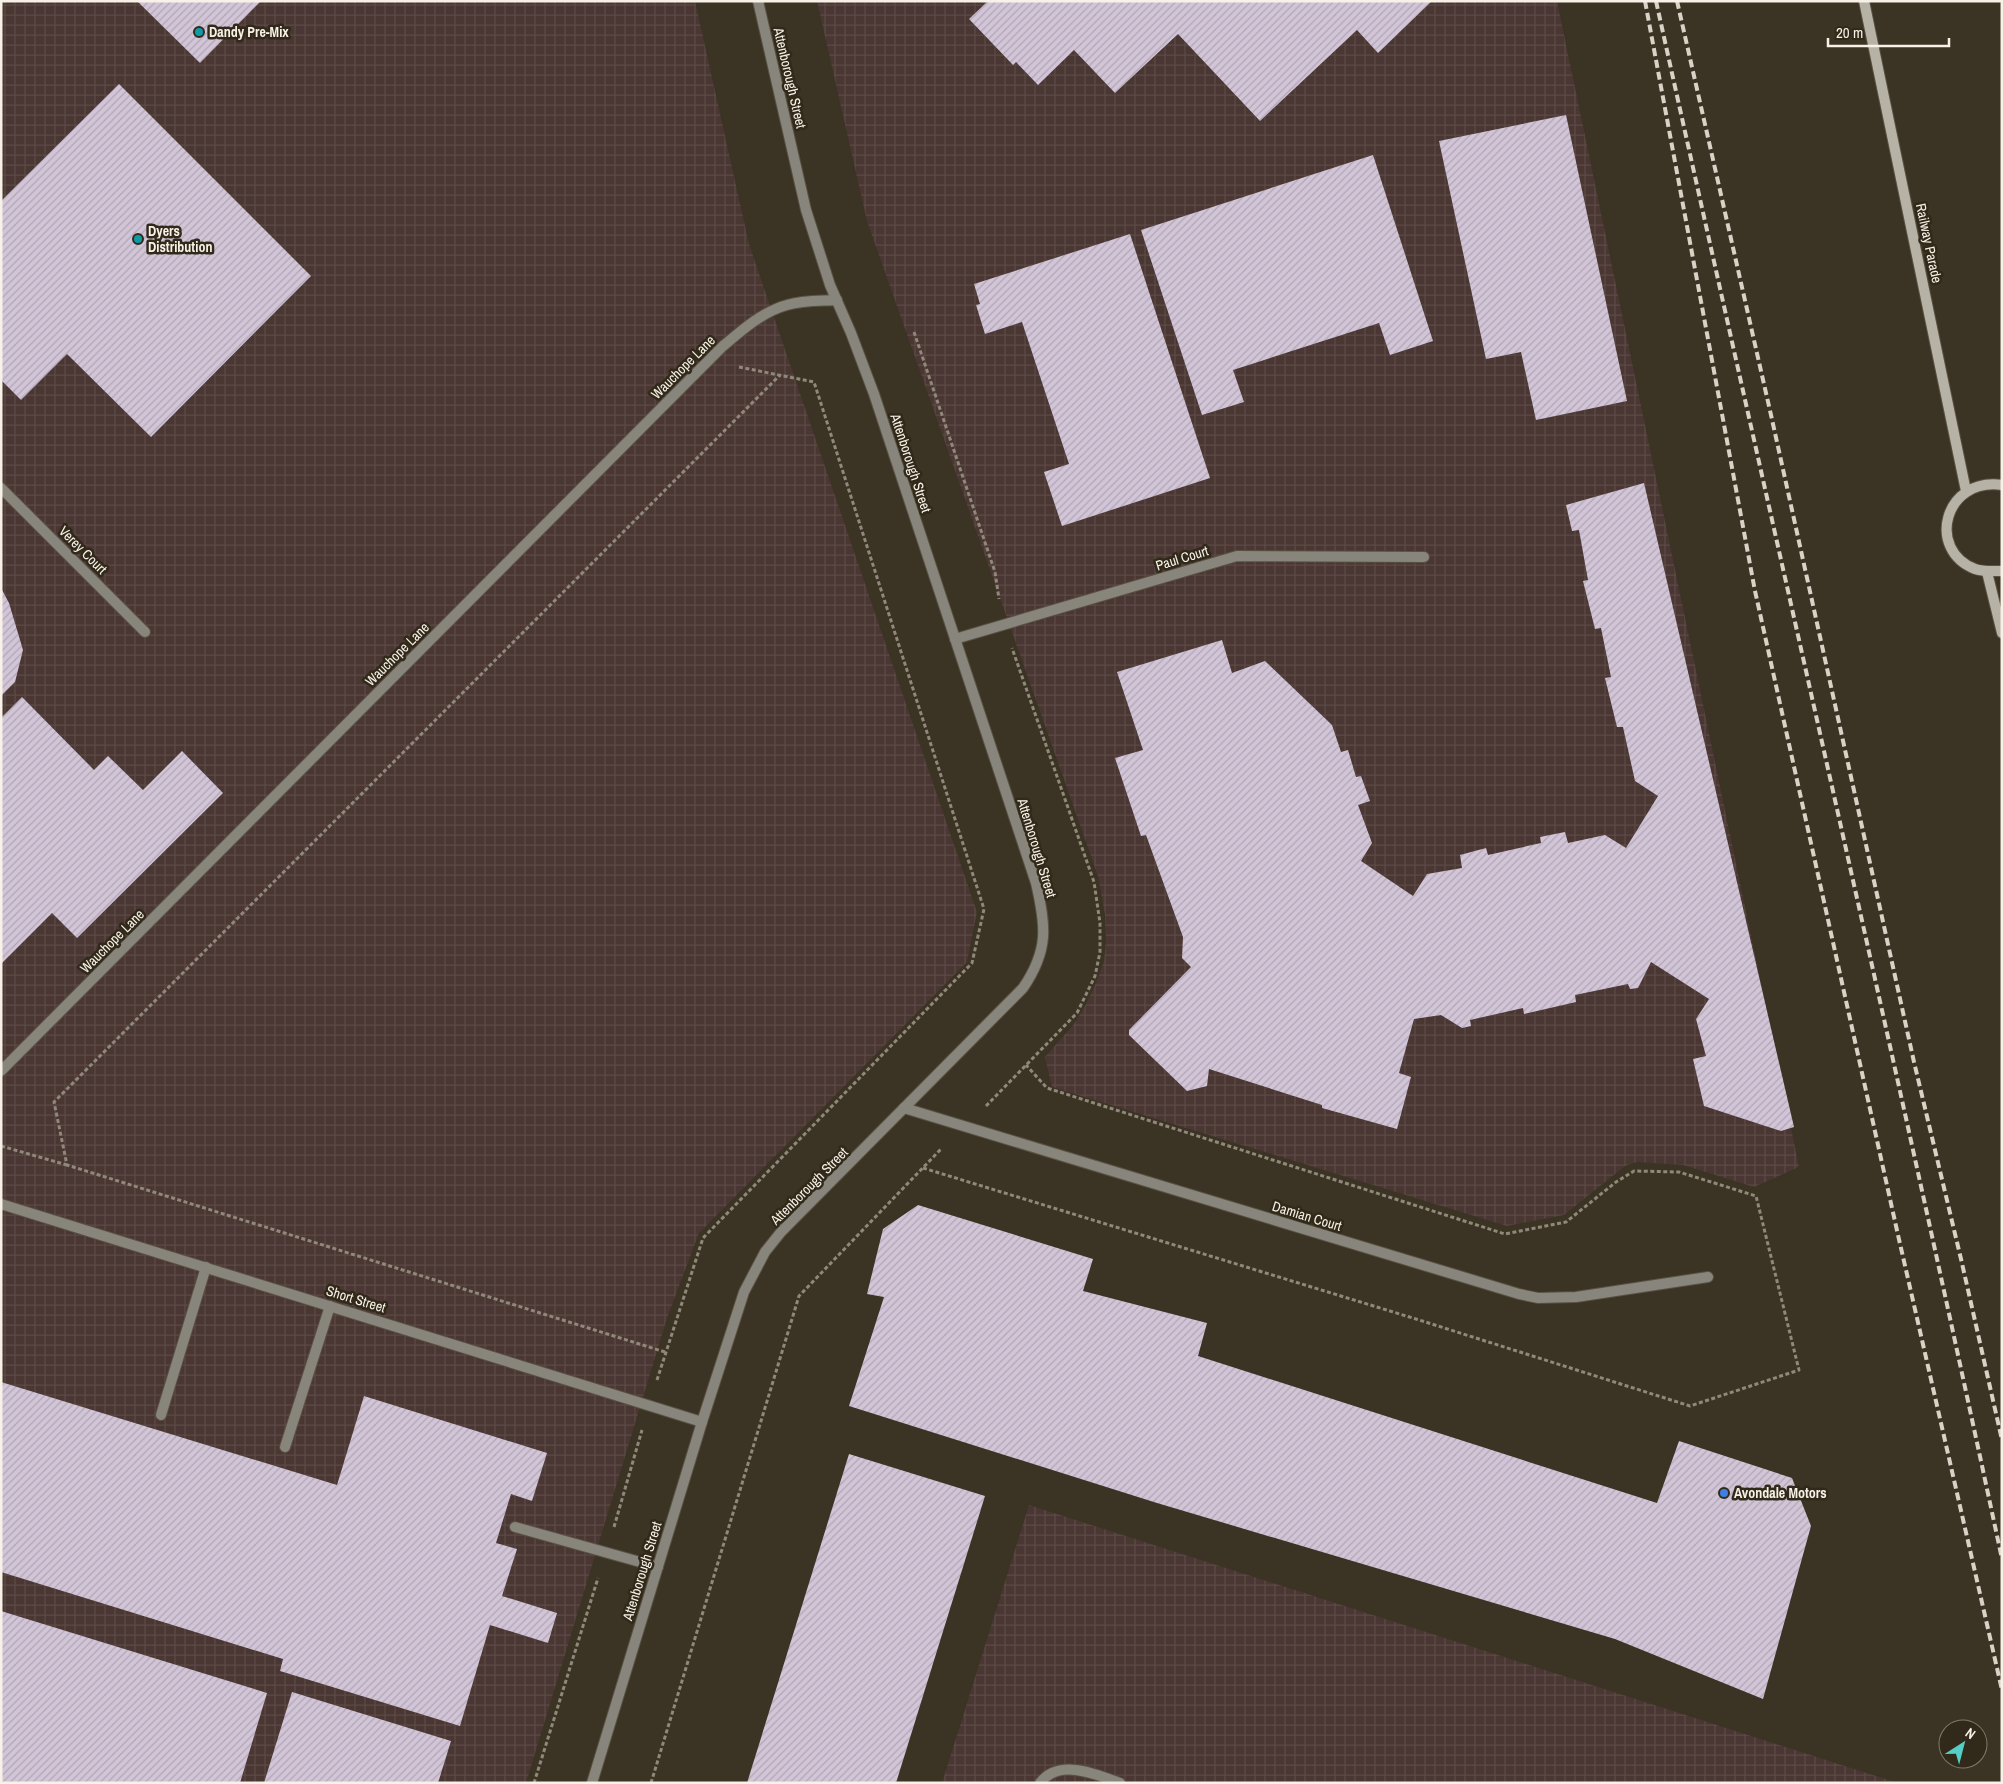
<svg xmlns="http://www.w3.org/2000/svg" width="2003" height="1784" font-family="'Archivo Narrow',sans-serif">
<style>
.industrial{fill:url(#industrial-grid)}
.building{fill:url(#building-hatch)}
.lines{fill:none;stroke-linecap:round;stroke-linejoin:round}
.service-casing{stroke:#595142;stroke-width:12}
.minor-casing{stroke:#595142;stroke-width:12}
.secondary-casing{stroke:#595142;stroke-width:12}
.path{stroke:#8f887b;stroke-width:3;stroke-dasharray:4 2.5;stroke-linecap:butt}
.service{stroke:#87857c;stroke-width:10}
.minor{stroke:#87857c;stroke-width:10}
.secondary{stroke:#b6b2a5;stroke-width:10}
.rail{stroke:#d8d2c7;stroke-width:4;stroke-dasharray:8 4;stroke-linecap:butt}
.culture-dot{fill:#0f9aa8;stroke:#312919;stroke-width:2}
.shop-dot{fill:#3f7fe0;stroke:#312919;stroke-width:2}
.labels{text-anchor:middle;dominant-baseline:central;stroke-width:5;stroke-linejoin:round;paint-order:stroke}
.poi-label{font-size:14px;font-weight:bold;fill:#f7f1e7;stroke:#312919;text-anchor:start}
.street-label{font-size:14px;fill:#f7f1e7;stroke:#312919}
</style>
<defs>
<pattern id="industrial-grid" width="8" height="8" patternUnits="userSpaceOnUse" patternTransform="scale(1.25)"><rect width="8" height="8" fill="#4a3632"/><path d="M0 4h8M4 0v8" fill="none" stroke="#5c4a46"/></pattern>
<pattern id="building-hatch" width="6" height="6" patternUnits="userSpaceOnUse" patternTransform="scale(1.25)"><rect width="6" height="6" fill="#d2c5d8"/><path d="M-1 1l2-2M0 6l6-6M5 7l2-2" fill="none" stroke="#b0a6b3"/></pattern>
</defs>
<rect width="100%" height="100%" fill="#3b3323"/>
<g class="industrial">
<path d="M1 1H695L749 244 977 912 967 962 699 1233 667 1318 526 1783H1Z"/>
<path d="M817 1H1557L1799 1167 1754 1187 1683 1165 1637 1162 1625 1166 1564 1215 1507 1226 1052 1087 1045 1057 1074 1024 1085 1006 1096 983 1104 961 1106 941 1105 915 1098 876 867 221Z"/>
<path d="M1029 1505 1898 1783H942Z"/>
</g>
<g class="building">
<path d="M137 1H261L200 63Z"/>
<path d="M988 1H1432L1378 53 1357 30 1260 121 1178 34 1115 93 1074 50 1038 85 1016 62 1013 65 969 19Z"/>
<path d="M119 84 311 276 151 437 67 354 21 400 1 380V201Z"/>
<path d="M1566 115 1627 401 1536 420 1521 352 1486 359 1439 141Z"/>
<path d="M1373 155 1433 341 1390 355 1379 323 1233 370 1244 402 1202 415 1141 230Z"/>
<path d="M1130 234 1210 478 1062 526 1044 472 1069 464 1022 322 985 334 976 305 980 304 974 284Z"/>
<path d="M1644 483 1794 1127 1781 1131 1704 1106 1693 1059 1706 1056 1696 1019 1709 999 1651 962 1638 988 1630 989 1628 984 1575 995 1576 1002 1524 1014 1523 1008 1470 1020 1471 1026 1462 1028 1441 1015 1414 1019 1399 1073 1411 1077 1397 1129 1322 1108V1105L1209 1069 1207 1086 1187 1091 1129 1035V1030L1191 967 1182 958 1183 937 1146 835 1141 836 1115 758 1143 750 1117 672 1222 640 1232 673 1265 661 1332 725 1341 752 1348 750 1356 777 1361 776 1370 801 1358 805 1372 843 1361 861 1413 896 1427 874 1462 868 1460 855 1486 848 1488 855 1541 843 1540 837 1565 832 1568 843 1605 835 1626 848 1658 796 1635 781 1623 727H1617L1605 678 1611 677 1601 628 1595 629 1583 581 1588 580 1579 530 1572 531 1566 505Z"/>
<path d="M1 588 9 603 23 650 15 682 1 696Z"/>
<path d="M22 697 94 770 108 756 143 790 182 751 223 793 77 938 52 913 1 964V718Z"/>
<path d="M918 1205 1093 1259 1083 1291 1207 1323 1198 1356 1657 1503 1679 1441 1792 1478 1811 1526 1763 1699 1615 1639 1157 1503 849 1406 884 1297 867 1294 883 1229Z"/>
<path d="M1 1382 337 1485 364 1396 547 1453 532 1501 511 1494 496 1543 517 1549 502 1596 557 1613 548 1643 490 1625 460 1726 280 1671 283 1659 1 1572Z"/>
<path d="M849 1454 985 1496 896 1783H747Z"/>
<path d="M1 1611 267 1693 240 1783H1Z"/>
<path d="M292 1692 451 1741 438 1783H264Z"/>
</g>
<g class="lines">
<defs>
<g id="service">
<path d="M161 1415 206 1267"/>
<path d="M285 1447 330 1306"/>
<path d="M515 1527 658 1567"/>
<path d="M1040 1783C1059 1758 1096 1774 1120 1783"/>
</g>
<g id="minor">
<path d="M1 488 145 632"/>
<path d="M955 639 1237 556 1424 557"/>
<path d="M1 1071 722 347C742 330 762 312 787 305 803 300 821 301 837 300"/>
<path d="M904 1108 1519 1294 1538 1298 1576 1297 1708 1277"/>
<path d="M1 1204 702 1422"/>
<path d="M592 1783 702 1422 744 1292 765 1252 781 1232 1023 988C1049 950 1046 926 1036 883L874 394 851 333 830 285 806 210 758 1"/>
</g>
<g id="secondary">
<path d="M1864 1 1966 491"/>
<path d="M2002 485C1944 477 1926 550 1975 569 1983 572 1993 571 2002 571"/>
<path d="M1987 572 2002 633"/>
</g>
</defs>
<use href="#service" class="service-casing"/>
<use href="#minor" class="minor-casing"/>
<use href="#secondary" class="secondary-casing"/>
<g class="path">
<path d="M914 332 995 572 999 599"/>
<path d="M986 1106 1077 1013 1095 976 1100 952V923L1094 882 1012 648"/>
<path d="M1 1146 67 1165"/>
<path d="M923 1168 1416 1319 1690 1406 1799 1370 1756 1196 1679 1172 1634 1171 1616 1182 1566 1222 1505 1234 1047 1088 1026 1065"/>
<path d="M665 1352 67 1165 54 1102 780 375"/>
<path d="M657 1380 703 1238 972 963 984 909 814 382 739 367"/>
<path d="M614 1527 642 1430"/>
<path d="M534 1783 598 1578"/>
<path d="M651 1783 799 1296 942 1148"/>
</g>
<use href="#service" class="service"/>
<use href="#minor" class="minor"/>
<use href="#secondary" class="secondary"/>
<g class="rail">
<path d="M1645 1 1755 591 1898 1235 2002 1690"/>
<path d="M1656 1C1771 521 1891 1039 2002 1559"/>
<path d="M1677 1 1771 415 1914 1062 1961 1259 2002 1440"/>
</g>
</g>
<g class="culture-dot">
<circle cx="199" cy="32" r="5"/>
<circle cx="138" cy="239" r="5"/>
</g>
<circle class="shop-dot" cx="1724" cy="1493" r="5"/>
<g class="labels">
<g class="poi-label">
<text x="209" y="32">Dandy Pre-Mix</text>
<text x="148" y="231">Dyers<tspan x="148" dy="16">Distribution</tspan></text>
<text x="1734" y="1493">Avondale Motors</text>
</g>
<g class="street-label">
<text transform="translate(790 78) rotate(77)">Attenborough Street</text>
<text transform="translate(1929 243) rotate(78)">Railway Parade</text>
<text transform="translate(683 367) rotate(-45)">Wauchope Lane</text>
<text transform="translate(911 463) rotate(72)">Attenborough Street</text>
<text transform="translate(83 550) rotate(45)">Verey Court</text>
<text transform="translate(1182 558) rotate(-17)">Paul Court</text>
<text transform="translate(397 654) rotate(-45)">Wauchope Lane</text>
<text transform="translate(1037 848) rotate(73)">Attenborough Street</text>
<text transform="translate(112 941) rotate(-45)">Wauchope Lane</text>
<text transform="translate(809 1186) rotate(-45)">Attenborough Street</text>
<text transform="translate(1307 1216) rotate(17)">Damian Court</text>
<text transform="translate(356 1299) rotate(17)">Short Street</text>
<text transform="translate(642 1571) rotate(-73)">Attenborough Street</text>
</g>
</g>
<rect width="2003" height="1784" fill="none" stroke="#f7f1e7" stroke-width="5"/>
<g transform="translate(1963 1744) rotate(36)"><circle r="24" fill="#312919" stroke="#80796b"/>
<path d="M0-4L9 19L0 12L-9 19Z" fill="#55cec6"/>
<text y="-8" font-size="14" font-weight="bold" text-anchor="middle" fill="#f7f1e7">N</text>
</g>
<path d="M1828 38v8h121v-8" fill="none" stroke="#f7f1e7" stroke-width="2.5"/>
<text x="1836" y="38" font-size="15" fill="#f7f1e7" stroke="#312919" stroke-width="4" paint-order="stroke">20 m</text>
</svg>
